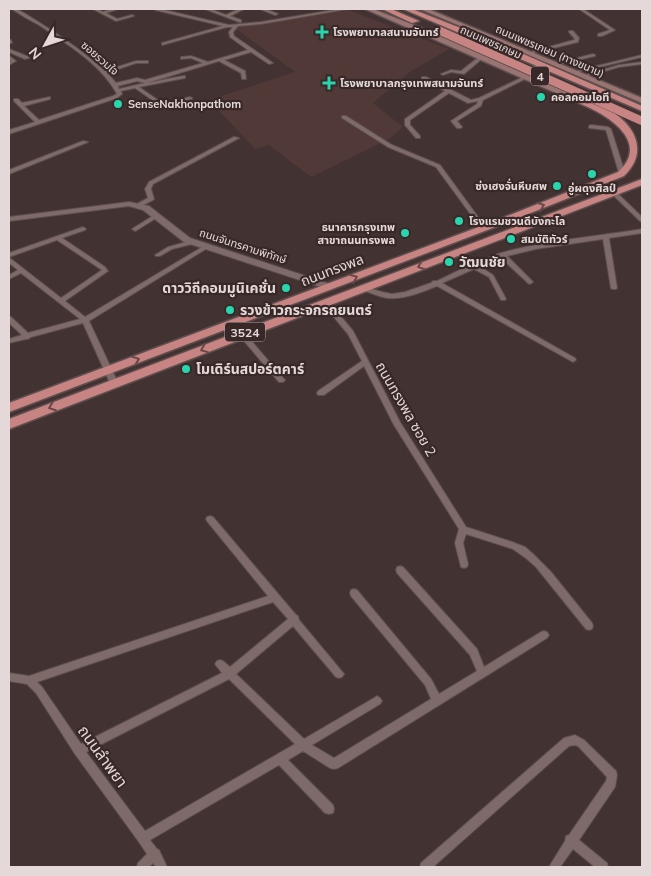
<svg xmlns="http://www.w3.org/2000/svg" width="651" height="876" font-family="Mulish,'Noto Sans Thai',sans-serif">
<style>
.built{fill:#513938}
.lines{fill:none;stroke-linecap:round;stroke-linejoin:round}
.minor-casing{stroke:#5d4f4e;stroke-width:2}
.tertiary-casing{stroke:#5d4f4e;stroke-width:2}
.secondary-casing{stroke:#5d4f4e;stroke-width:3}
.trunk-casing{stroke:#5d4f4e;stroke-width:3}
.minor{fill:#7d6a69;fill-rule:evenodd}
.tertiary{fill:#7d6a69;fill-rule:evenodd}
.secondary{fill:#997472;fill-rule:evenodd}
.trunk{fill:#c88482;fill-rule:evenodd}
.trunk-bridge-casing{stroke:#5d4f4e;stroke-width:9;stroke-linecap:butt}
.trunk-bridge{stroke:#c88482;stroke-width:8}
.oneway{stroke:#6a4847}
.poi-dot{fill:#28d5ad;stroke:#382827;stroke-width:2}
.labels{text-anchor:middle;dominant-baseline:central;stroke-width:4.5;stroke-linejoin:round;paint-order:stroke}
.far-poi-label{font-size:11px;font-weight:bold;fill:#e4d9d8;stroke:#382827;text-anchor:start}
.far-street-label{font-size:11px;fill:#e4d9d8;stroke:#382827}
.shield{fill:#382827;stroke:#b0a4a3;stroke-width:1}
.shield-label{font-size:12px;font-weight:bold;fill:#e4d9d8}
.poi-label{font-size:14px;font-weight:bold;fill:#e4d9d8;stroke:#382827;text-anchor:start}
.street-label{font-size:14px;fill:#e4d9d8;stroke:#382827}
.near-street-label{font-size:16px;fill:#e4d9d8;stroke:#382827}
</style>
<rect width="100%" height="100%" fill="#423231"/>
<path class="built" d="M349 10 449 49 410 72 373 103 403 127 389 139 311 177 269 145 255 149 209 100 295 72 236 29 239 27Z"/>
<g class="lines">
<defs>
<g id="minor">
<path d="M12 9H17C48 27 78 47 105 71L136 61H148V63H136L107 73 116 83 137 78 145 80 203 63 191 58 181 59V57L191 56 208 62 248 50 230 37 229 32 233 27H227L162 45V43L223 26 155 10 154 9H160L229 25 261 22 340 9H348L261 24 238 26 233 32 234 36 273 63 269 64 251 52 224 60 245 71 246 79H242L241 73 219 61 147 83 183 76H185V78L139 87 162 103 190 97 192 98V99L161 106 135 88 121 91 122 94 117 98 9 134V130L35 122 14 101V99H18L22 103 50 97V99L24 106 39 120 113 96 117 94C101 64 67 44 39 25 30 20 20 15 12 9ZM137 81 145 83 119 89 118 86Z"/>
<path d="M93 9H98L103 12 112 9H118L106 13 117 19 132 15 134 16 116 21Z"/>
<path d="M205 9H210L226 15 239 9H244L230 16 241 20V22H239Z"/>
<path d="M260 9H265L278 14 275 15Z"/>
<path d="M579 9H583L615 30 602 36H598V34L610 30Z"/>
<path d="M569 31H573L579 38 578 42 529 54 527 53 574 40 575 39 569 32Z"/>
<path d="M9 39 11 40 12 43H9Z"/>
<path d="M9 49 29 57V58L25 59 9 52Z"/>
<path d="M593 54 595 55V56L556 65 554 64Z"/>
<path d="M642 55V57L574 73 572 72Z"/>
<path d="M9 56 16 61 9 65V62L11 61 9 59Z"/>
<path d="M480 56 484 57 464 74 451 72 443 75 441 74 451 70 461 71Z"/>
<path d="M642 62V64L619 67 584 77 582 76 619 65Z"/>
<path d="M525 76 529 77 483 100 481 106 457 121 462 127 461 128H457L451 121 477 104 478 101 468 103 449 93 410 120V125L420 136V138H416L405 125V119L445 91 422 79V77H426L471 100 479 98Z"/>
<path d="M342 116H346L392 145 440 165 481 221V223H477L436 167 388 147 342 118Z"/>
<path d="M591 125 608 127 611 129 625 173 624 174 619 173 606 130 589 128V126Z"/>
<path d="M234 137 239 138 153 184 151 189 154 199 153 200 141 206H137V204L148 198 145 189 149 182Z"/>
<path d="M83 141 88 142 9 174V170Z"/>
<path d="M613 190 615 191 642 217V222L640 221 611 193V191Z"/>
<path d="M156 214 159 216 158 217 137 230 135 231 132 229Z"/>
<path d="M83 227 86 229 85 230 62 238 105 267 108 271 65 301 85 317 204 246H208L209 247 89 321 118 383 114 386 110 383 83 323 31 337 28 339H26L9 343V339L22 335 9 323V317H11L28 333 80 319 21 273 9 279V275L18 270 9 263V258L11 259 61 298 102 270 57 240 9 257V253Z"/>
<path d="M642 229V233L609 238 617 288 616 289H612L611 288 603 239 536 249 507 256 533 282 530 284 528 283 501 258 479 266 493 275 506 299 505 300H501L489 277 474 269 442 283 575 358 576 360 573 362 437 286C422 292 403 300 387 298 377 296 369 292 360 289L359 288 362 286 382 292 392 294 405 292 431 283 433 281H437C458 271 479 260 501 253 547 240 595 237 642 229Z"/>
<path d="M194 240 197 242 196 243 172 249 160 256H156L155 255 168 247Z"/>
<path d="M323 300H327L353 331 400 422 466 527 512 542 525 547 533 554 551 572 592 623 593 626 592 629 589 630 586 629 536 567 527 559 513 549 466 534 463 543 468 564 467 567 464 568 461 567 455 543 459 529 394 425 364 366 324 395H318L317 393 318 391 362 361 348 334 323 304 322 302Z"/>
<path d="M239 331H243L283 378 285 380 283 382H279L239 335 238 333Z"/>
<path d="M210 516 213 517 296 615 298 616 299 620 344 674 342 677 339 678 336 677 293 626 236 674 304 739 374 698 377 696 380 698 382 701 380 704 312 745 334 758 431 699 425 685 351 596 350 593 351 590 354 589 357 590 431 679 439 694 477 671 470 655 397 573 396 570 397 567 400 566 403 567 477 649 484 667 541 632 544 631 547 632 549 635 547 638 338 768 334 769 330 768 303 751 288 760 333 805 334 809 333 813 329 814 325 813 279 765 150 840 157 849 159 850 167 867H156L153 863 149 867H137L138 863 147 854 139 842 75 754 36 693 27 684 9 681V673L29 676 268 596 207 521 206 519 207 517ZM273 602 288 619 230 667 223 661 220 660 217 661 215 664 222 673 81 744 42 687 37 682ZM229 679 295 744 145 831 86 752Z"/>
<path d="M575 735 584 740 616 771 617 775 615 787 579 840 607 863 608 867H595L573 849 560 867H549L565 841 566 836 569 835 606 781 607 777 578 746 575 745 569 746 433 867H420L421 863 564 738Z"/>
</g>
<path id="tertiary" d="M129 202 149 206 190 238 333 285 334 287 330 290 327 289 184 242 143 210 129 206 9 221V217Z"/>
<g id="secondary">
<path d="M365 9H373L419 27 588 102 581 104Z"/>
<path d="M420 9H428L642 98V103Z"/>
</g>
<g id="trunk">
<path d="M382 9H391L419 21 412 23Z"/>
<path d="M403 9H412L494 41 642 106V111Z"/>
<path d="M581 100C589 99 597 104 603 107 633 121 651 150 624 176L498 226 9 412V403L492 222 618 172C651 142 608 115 581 104Z"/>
<path d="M642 179V185L9 429V419Z"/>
</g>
</defs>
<use href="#minor" class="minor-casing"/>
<use href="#tertiary" class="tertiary-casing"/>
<use href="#secondary" class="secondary-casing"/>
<use href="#trunk" class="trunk-casing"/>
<use href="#minor" class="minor"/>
<use href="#tertiary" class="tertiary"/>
<use href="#secondary" class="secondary"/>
<use href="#trunk" class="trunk"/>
<defs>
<path id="trunk-bridge" d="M438 30 642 121"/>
</defs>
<use href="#trunk-bridge" class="trunk-bridge-casing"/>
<use href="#trunk-bridge" class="trunk-bridge"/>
</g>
<defs><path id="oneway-chevron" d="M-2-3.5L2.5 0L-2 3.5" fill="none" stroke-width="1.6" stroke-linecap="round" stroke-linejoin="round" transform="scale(1.25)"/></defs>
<g class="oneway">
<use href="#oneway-chevron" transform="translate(541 206) rotate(-21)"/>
<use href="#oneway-chevron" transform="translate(421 266) rotate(159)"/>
<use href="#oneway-chevron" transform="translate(354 278) rotate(-22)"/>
<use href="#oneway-chevron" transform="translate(204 349) rotate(158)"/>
<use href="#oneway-chevron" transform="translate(136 360) rotate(-21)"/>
<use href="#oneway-chevron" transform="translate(52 407) rotate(159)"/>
</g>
<g class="poi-dot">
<path d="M319.5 24.5h5v5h5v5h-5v5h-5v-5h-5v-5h5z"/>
<path d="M326.5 75.5h5v5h5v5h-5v5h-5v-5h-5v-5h5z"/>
<circle cx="541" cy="97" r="5"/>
<circle cx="118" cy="104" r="5"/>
<circle cx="592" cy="174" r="5"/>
<circle cx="557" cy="186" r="5"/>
<circle cx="459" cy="221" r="5"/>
<circle cx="405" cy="233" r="5"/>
<circle cx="511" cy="239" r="5"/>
<circle cx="449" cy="262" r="5"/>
<circle cx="286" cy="288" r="5"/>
<circle cx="230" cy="310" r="5"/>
<circle cx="186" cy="369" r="5"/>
</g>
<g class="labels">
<g class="far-poi-label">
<text x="333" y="32">โรงพยาบาลสนามจันทร์</text>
<text x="340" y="83">โรงพยาบาลกรุงเทพสนามจันทร์</text>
<text x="551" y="97">คอลคอมไอที</text>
<text x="128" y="104">SenseNakhonpathom</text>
<text x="547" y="186" text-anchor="end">ซ่งเฮงจั่นหีบศพ</text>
<text x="592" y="188" text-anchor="middle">อู่ผดุงศิลป์</text>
<text x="469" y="221">โรงแรมชวนดีบังกะโล</text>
<text x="395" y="227" text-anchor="end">ธนาคารกรุงเทพ<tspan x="395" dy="13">สาขาถนนทรงพล</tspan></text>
<text x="521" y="239">สมบัติทัวร์</text>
</g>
<g class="far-street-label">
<text transform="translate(491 42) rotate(24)">ถนนเพชรเกษม</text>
<text transform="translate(550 51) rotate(23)">ถนนเพชรเกษม (ทางขนาน)</text>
<text transform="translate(100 58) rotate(41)">ซอยรวมใจ</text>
<text transform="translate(243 246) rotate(18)">ถนนจันทรคามพิทักษ์</text>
</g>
<g class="shield">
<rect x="531" y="66.5" width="18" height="19" rx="4"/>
<rect x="225" y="322.5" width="40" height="19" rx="4"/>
</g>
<g class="shield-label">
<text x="540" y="76">4</text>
<text x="245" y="332">3524</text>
</g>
<g class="poi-label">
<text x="459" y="262">วัฒนชัย</text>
<text x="276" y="288" text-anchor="end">ดาววิถีคอมมูนิเคชั่น</text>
<text x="240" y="310">รวงข้าวกระจกรถยนตร์</text>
<text x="196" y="369">โมเดิร์นสปอร์ตคาร์</text>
</g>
<g class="street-label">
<text transform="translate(332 270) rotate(-21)">ถนนทรงพล</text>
<text transform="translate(406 409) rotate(60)">ถนนทรงพล ซอย 2</text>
</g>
<g class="near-street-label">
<text transform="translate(103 756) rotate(54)">ถนนลำพยา</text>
</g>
</g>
<rect width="651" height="876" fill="none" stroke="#e4d9d8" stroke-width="20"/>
<g transform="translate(45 45) rotate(230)" stroke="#382827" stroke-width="4" paint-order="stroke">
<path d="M0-4L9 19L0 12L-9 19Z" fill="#e4d9d8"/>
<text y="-8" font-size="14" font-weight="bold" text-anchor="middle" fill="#e4d9d8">N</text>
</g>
</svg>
